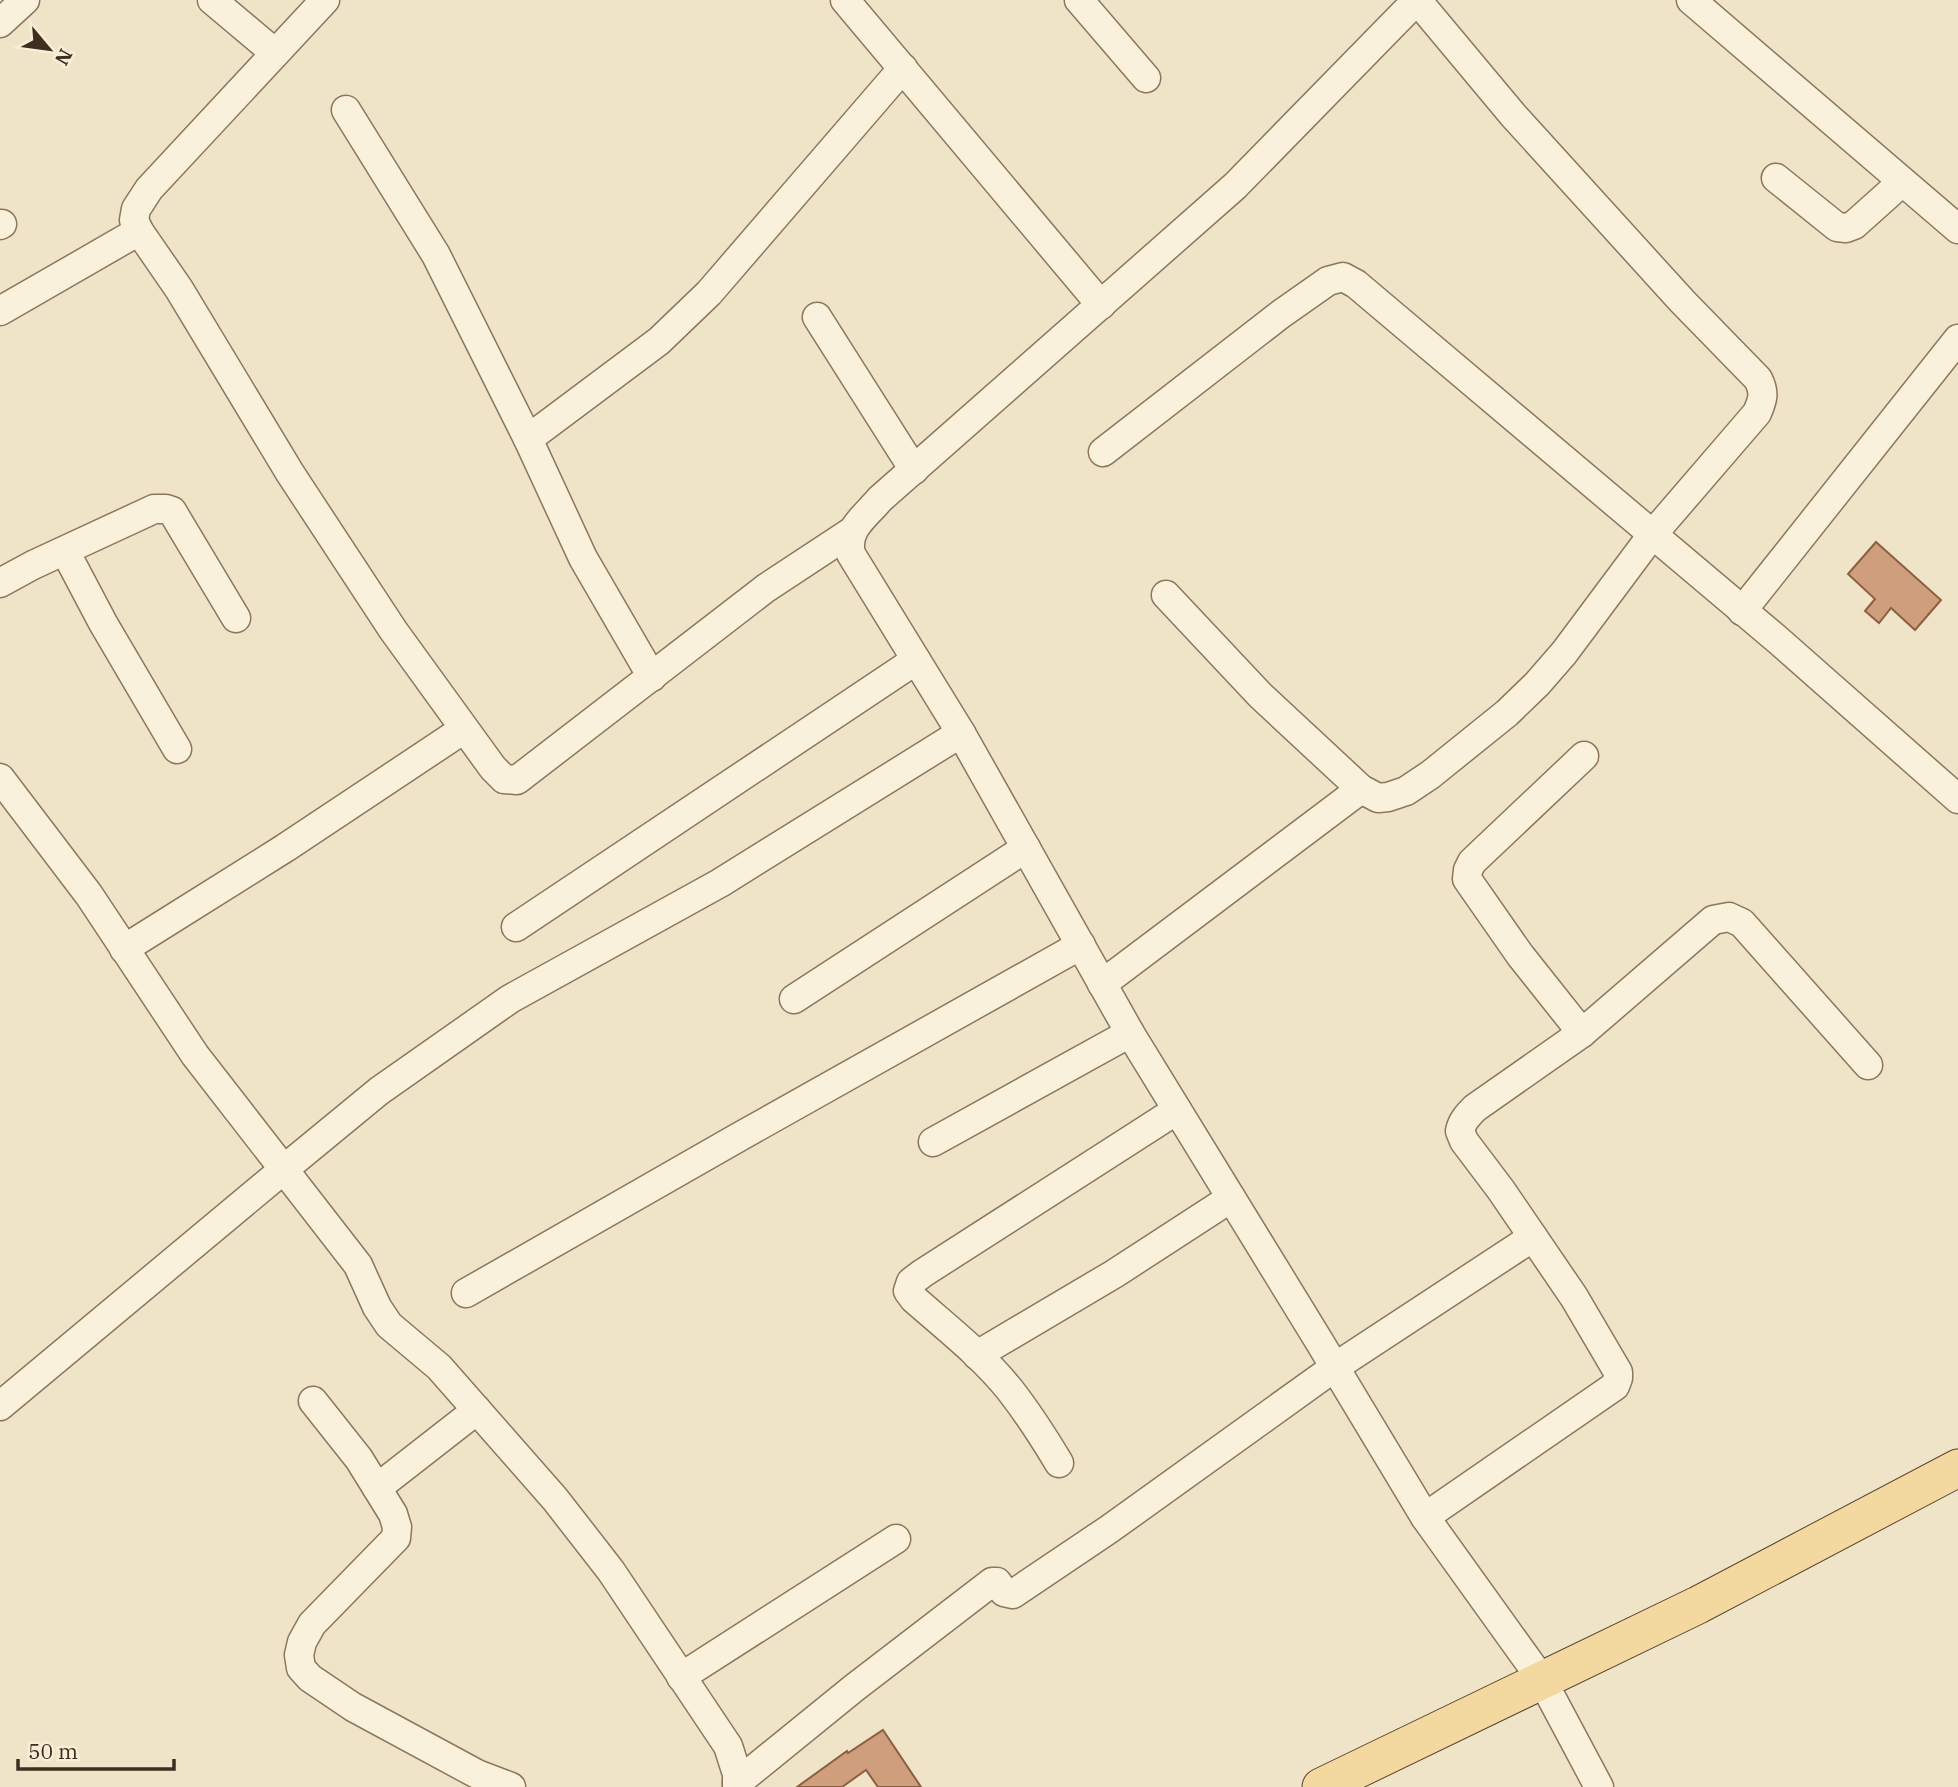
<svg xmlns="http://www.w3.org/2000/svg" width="1958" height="1787" font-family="'IBM Plex Serif',serif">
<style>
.building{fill:#cf9f7d;stroke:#8d5f41;stroke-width:2}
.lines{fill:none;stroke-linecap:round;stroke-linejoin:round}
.minor-casing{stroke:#8d765c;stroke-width:31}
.major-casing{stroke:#5b4430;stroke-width:39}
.minor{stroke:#faf1dc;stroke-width:28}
.major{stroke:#f3d9a0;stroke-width:37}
</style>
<rect width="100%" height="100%" fill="#f0e4c8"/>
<g class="building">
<path d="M1876 542 1941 600 1915 630 1891 608 1879 623 1865 611 1875 599 1848 574Z"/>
<path d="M883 1730 921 1787H878L866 1770 842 1787H797L847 1751 848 1753Z"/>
</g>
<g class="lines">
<defs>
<g id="minor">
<path d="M212 0 275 53"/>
<path d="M325 0 149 189 136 209 134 220 139 231 179 289 290 473 393 630 493 768 504 779 517 780 766 588 851 532"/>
<path d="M845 0 1101 305"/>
<path d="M1079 0 1146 78"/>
<path d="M1691 0 1958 229"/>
<path d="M0 23 25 0"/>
<path d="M346 110 436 255 528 439 583 558 652 677"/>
<path d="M1776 178 1837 227 1846 228 1854 225 1902 182"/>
<path d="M0 225 2 224"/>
<path d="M0 311 139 231"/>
<path d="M817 317 914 470"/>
<path d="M528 439 659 341 709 293 903 68"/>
<path d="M1103 452 1281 314 1328 281 1343 277 1356 284 1779 641 1958 799"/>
<path d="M65 551 103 623 177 749"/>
<path d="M0 583 33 565 154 509H166L172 511 236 618"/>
<path d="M1166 595 1260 695 1361 789 1378 798 1388 797 1406 791 1430 775 1507 713 1537 684 1564 653 1652 535 1757 413C1763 399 1765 393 1758 379L1682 301 1513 115 1417 0 1235 186 880 499C865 517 845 529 851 554L961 733 1130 1033 1319 1341 1425 1517 1542 1680 1599 1787"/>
<path d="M1742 611 1958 339"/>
<path d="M0 778 89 895 195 1055 358 1265 377 1307 389 1325 439 1367 555 1499 611 1571 728 1746 737 1774V1787"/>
<path d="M516 927 916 660"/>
<path d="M124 949 285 848 464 729"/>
<path d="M1102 984 1361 789"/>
<path d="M794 999 1026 848"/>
<path d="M1582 1033 1520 955 1467 879 1468 870 1472 862 1584 756"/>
<path d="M933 1142 1130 1033"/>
<path d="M466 1293 739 1137 1081 945"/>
<path d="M977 1355 1114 1274 1231 1198"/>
<path d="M313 1401 359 1459 393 1514 397 1527 396 1538 312 1624 302 1642 299 1655 301 1668 310 1678 353 1707 477 1774 511 1787"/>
<path d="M0 1406 283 1170 379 1091 510 999 720 883 961 733"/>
<path d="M1059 1463C1044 1438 1028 1413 1010 1390 983 1356 947 1328 914 1299L908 1291 911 1282 923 1273 1177 1110"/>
<path d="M377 1488 477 1410"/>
<path d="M1425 1517 1615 1386 1618 1378V1372L1574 1297 1501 1190 1464 1141 1460 1131C1462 1121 1468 1115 1475 1108L1582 1033 1713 920 1729 917 1742 923 1868 1065"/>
<path d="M681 1677 896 1539"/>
<path d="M737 1783 854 1688 992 1582H997L1004 1592 1013 1594 1108 1530 1335 1367 1533 1237"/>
</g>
<path id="major" d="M1321 1787 1698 1605 1958 1468"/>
</defs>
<use href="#minor" class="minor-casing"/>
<use href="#major" class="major-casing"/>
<use href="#minor" class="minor"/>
<use href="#major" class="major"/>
</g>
<g transform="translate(49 49) rotate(119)" stroke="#f7eed8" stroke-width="5" paint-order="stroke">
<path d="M0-5L12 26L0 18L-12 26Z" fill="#3d2e20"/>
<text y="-10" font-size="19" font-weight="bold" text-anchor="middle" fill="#3d2e20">N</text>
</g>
<path d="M18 1759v10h156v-10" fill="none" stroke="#3d2e20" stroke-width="3.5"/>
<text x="28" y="1759" font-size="21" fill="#3d2e20" stroke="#f7eed8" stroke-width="5" paint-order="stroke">50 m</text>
</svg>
